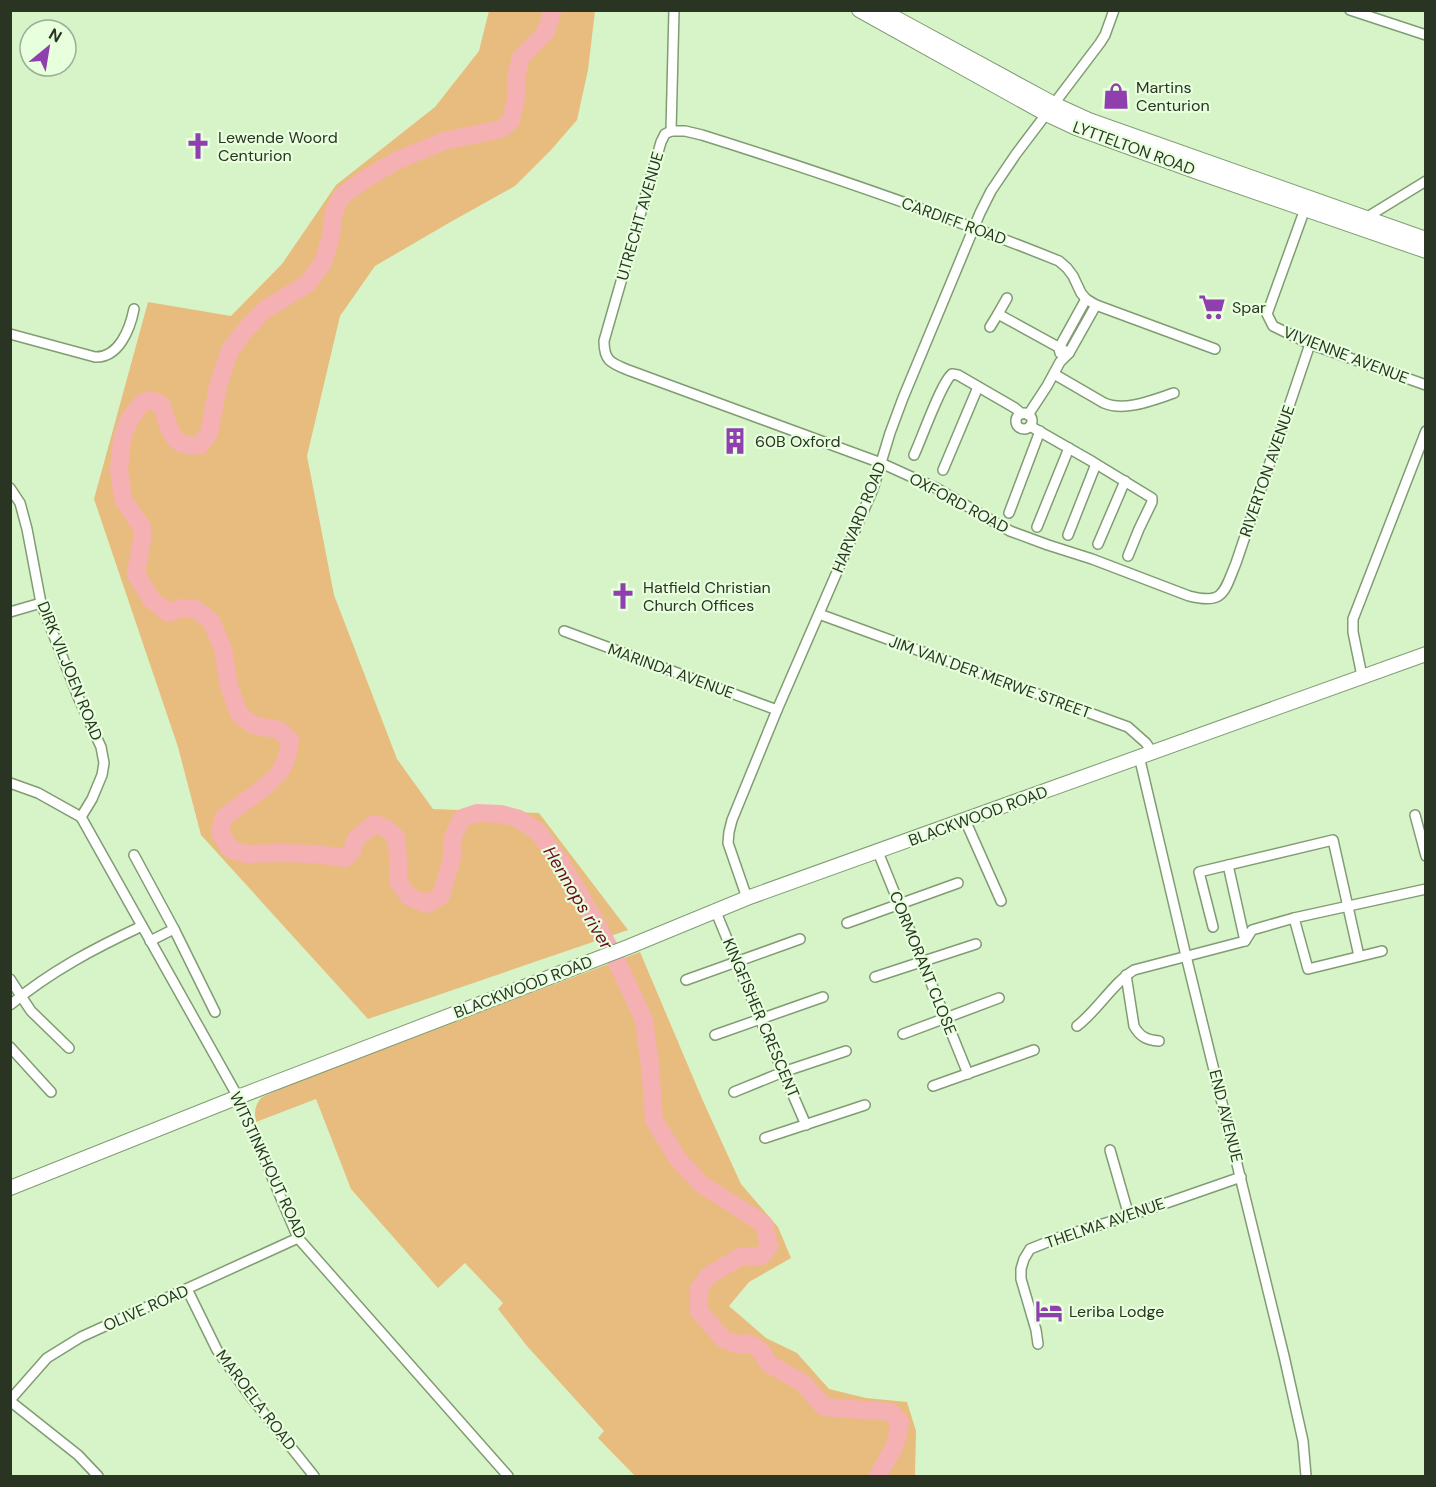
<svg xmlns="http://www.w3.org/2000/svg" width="1436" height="1487" font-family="'DM Sans',sans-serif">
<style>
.green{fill:#e8bc7e}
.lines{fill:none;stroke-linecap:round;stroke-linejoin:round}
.river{stroke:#f5b0b4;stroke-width:18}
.street-casing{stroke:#809c73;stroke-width:12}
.secondary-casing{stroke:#809c73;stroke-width:16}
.street{stroke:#fff;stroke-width:9}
.secondary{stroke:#fff;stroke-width:14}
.labels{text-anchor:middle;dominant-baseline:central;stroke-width:4.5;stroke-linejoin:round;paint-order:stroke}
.poi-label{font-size:16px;fill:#293423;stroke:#e7ffdc;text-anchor:start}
.street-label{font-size:16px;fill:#293423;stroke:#e7ffdc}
.water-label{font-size:18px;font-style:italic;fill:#6d0922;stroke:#e7ffdc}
</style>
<rect width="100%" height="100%" fill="#d6f4c8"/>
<g class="green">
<path d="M489 11H595L588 70 577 120 551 150 515 186 447 224 375 266 340 316 307 456 334 595 397 759 433 809 539 813 628 930 368 1019 201 835 178 747 94 499 148 302 231 316 282 264 336 185 435 107 479 51Z"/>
<path d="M640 952 703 1101 741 1184 778 1227 791 1258 749 1282 729 1306 766 1338 797 1353 829 1389 866 1398 907 1402 916 1431 915 1476H635L598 1438 604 1431 527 1346 498 1309 503 1303 465 1263 438 1288 351 1189 316 1099 256 1122C254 1111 255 1105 262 1097L309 1077Z"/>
</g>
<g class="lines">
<path class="river" d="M552 10 551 17 545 33 521 57 516 77V98L511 121 501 129 444 141 396 161 362 181 341 197 334 212 331 236 323 263 307 284 264 310 242 334 230 350 218 386 209 433 200 445C169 450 170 426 161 404L150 400 141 404 129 420 122 439 119 470 123 499 142 527V539L136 574 151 599 168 613 181 608 195 609 211 621 223 649 229 686 239 714 253 725 279 730 290 740 287 757 280 772 266 786 224 817 220 832 230 849 247 854 281 853 315 854 345 858 352 851 356 839 374 824 386 828 396 837 398 856V881L409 897 427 904 441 896 452 858V839L462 818 477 813 501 814 519 819 538 832 561 863 595 921 618 964 644 1020 650 1066 654 1120 678 1159 701 1184 764 1224 769 1247 761 1256 740 1257 708 1276 699 1289V1311L723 1339 740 1345 747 1343 755 1346 762 1352 766 1360 769 1364 803 1383 824 1407 890 1412 900 1422 895 1445 878 1476"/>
<defs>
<g id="street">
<path d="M1350 10 1426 35"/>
<path d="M671 131 665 134 661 142 604 341C604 361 611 363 628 370L881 463 936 488 1010 531 1048 545 1092 559 1189 596C1224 605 1224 592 1236 563L1310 344"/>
<path d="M671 131H685L702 135C823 173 942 214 1059 261L1067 268 1073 276 1081 293 1086 299 1096 305 1215 349"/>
<path d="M671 131 674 10"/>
<path d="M1306 206 1267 314 1273 326 1310 344 1426 385"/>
<path d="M1364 219 1426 181"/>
<path d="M1007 298 998 314 1069 353"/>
<path d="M990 327 998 314"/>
<path d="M10 334 95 357C119 358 130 329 134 309"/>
<path d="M1060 353 1059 348 1086 299"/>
<path d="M1054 374 1104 403C1125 412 1153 400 1174 393"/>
<circle cx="1024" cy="421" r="8"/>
<path d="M1028 415 1047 386 1060 362 1069 353 1096 305"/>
<path d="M1030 426 1093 462 1152 498V502L1139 529 1128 556"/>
<path d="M914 455C922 438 941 383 952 374L958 375 1015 408 1022 414"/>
<path d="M943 470 978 387"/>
<path d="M10 488 20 503 27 529 41 603 79 699 101 747 104 763 102 775 92 799 81 817"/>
<path d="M1009 513 1040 431"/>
<path d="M1037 527 1069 448"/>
<path d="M1068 535 1096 464"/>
<path d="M1098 544 1125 481"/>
<path d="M10 612 41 603"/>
<path d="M819 614 1128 727 1146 743 1152 752"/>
<path d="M564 631 777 710"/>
<path d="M1362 676 1353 632V619L1426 431"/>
<path d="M1139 756 1186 956 1284 1356 1303 1441 1306 1476"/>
<path d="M10 783 38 793 81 817"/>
<path d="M1415 815 1426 856"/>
<path d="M81 817 238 1097 298 1238 508 1476"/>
<path d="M965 820 1001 901"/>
<path d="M878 852 968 1074"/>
<path d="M134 855 174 929 150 941"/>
<path d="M1228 865 1245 941"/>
<path d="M747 898 728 843 729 832 732 820 777 710 873 489 890 433 903 398 980 213 991 191 1016 154 1100 43 1105 35 1114 10"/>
<path d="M716 912 760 1019 806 1125"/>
<path d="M1294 918 1308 969 1382 951"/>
<path d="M847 923 958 883"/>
<path d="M1213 927 1199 872 1333 840 1359 956"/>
<path d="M174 929 215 1012"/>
<path d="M1126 975 1134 1026C1140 1037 1147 1040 1159 1041"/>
<path d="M875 977 976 944"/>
<path d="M10 979 21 996 31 1011 69 1048"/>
<path d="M686 980 800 939"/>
<path d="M10 1005C51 971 95 948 142 926"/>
<path d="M1077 1026C1098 1010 1113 983 1134 970L1245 941 1252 930 1294 918 1426 889"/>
<path d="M903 1034 999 998"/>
<path d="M715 1035 823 997"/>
<path d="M10 1047 51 1092"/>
<path d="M933 1086 1034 1050"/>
<path d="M734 1092 783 1072 846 1051"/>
<path d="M765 1138 865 1105"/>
<path d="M1110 1150 1129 1216"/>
<path d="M187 1289 217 1350 250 1396 314 1476"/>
<path d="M1038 1344 1036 1330 1021 1279V1269L1024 1259 1030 1249 1065 1235 1073 1233 1129 1216 1241 1177"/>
<path d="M10 1400 47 1358 81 1337 298 1238"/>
<path d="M10 1401 78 1455 98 1476"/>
</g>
<g id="secondary">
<path d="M859 10 1046 114 1076 128 1200 173 1426 251"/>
<path d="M881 10 1054 104 1089 120 1426 239"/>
<path d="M10 1188 238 1097 628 947 747 898 1426 654"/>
</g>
</defs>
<use href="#street" class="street-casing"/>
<use href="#secondary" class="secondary-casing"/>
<use href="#street" class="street"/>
<use href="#secondary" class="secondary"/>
</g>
<defs>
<symbol id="shop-bare" viewBox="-9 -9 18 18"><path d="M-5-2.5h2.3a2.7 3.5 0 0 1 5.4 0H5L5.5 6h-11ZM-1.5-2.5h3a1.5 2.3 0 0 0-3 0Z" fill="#8f3fae" stroke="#e7ffdc" stroke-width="2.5" paint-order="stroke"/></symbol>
<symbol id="church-bare" viewBox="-9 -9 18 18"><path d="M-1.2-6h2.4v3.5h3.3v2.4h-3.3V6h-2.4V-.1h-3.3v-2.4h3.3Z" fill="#8f3fae" stroke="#e7ffdc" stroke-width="2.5" paint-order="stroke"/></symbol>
<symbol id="supermarket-bare" viewBox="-9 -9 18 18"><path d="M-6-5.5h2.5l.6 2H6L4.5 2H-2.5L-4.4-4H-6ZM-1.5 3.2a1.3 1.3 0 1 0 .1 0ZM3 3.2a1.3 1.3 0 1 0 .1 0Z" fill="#8f3fae" stroke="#e7ffdc" stroke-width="2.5" paint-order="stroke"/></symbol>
<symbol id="building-bare" viewBox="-9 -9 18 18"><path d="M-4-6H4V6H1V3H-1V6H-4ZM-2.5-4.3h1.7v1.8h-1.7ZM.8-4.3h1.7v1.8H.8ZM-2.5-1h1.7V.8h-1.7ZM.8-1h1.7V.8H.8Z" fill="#8f3fae" stroke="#e7ffdc" stroke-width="2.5" paint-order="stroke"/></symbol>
<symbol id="hotel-bare" viewBox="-9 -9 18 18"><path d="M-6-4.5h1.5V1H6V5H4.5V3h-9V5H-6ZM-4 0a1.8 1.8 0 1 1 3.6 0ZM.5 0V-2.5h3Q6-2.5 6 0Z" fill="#8f3fae" stroke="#e7ffdc" stroke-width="2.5" paint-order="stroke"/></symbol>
</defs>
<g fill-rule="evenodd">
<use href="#shop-bare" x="1097" y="77" width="38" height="38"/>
<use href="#church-bare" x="179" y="127" width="38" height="38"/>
<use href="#supermarket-bare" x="1193" y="288" width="38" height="38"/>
<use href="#building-bare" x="716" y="422" width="38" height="38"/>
<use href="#church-bare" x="604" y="577" width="38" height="38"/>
<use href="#hotel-bare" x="1030" y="1292" width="38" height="38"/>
</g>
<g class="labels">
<g class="poi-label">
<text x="1136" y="87">Martins<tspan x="1136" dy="18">Centurion</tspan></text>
<text x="218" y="137">Lewende Woord<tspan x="218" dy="18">Centurion</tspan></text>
<text x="1232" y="307">Spar</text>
<text x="755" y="441">60B Oxford</text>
<text x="643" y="587">Hatfield Christian<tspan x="643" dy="18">Church Offices</tspan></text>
<text x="1069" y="1311">Leriba Lodge</text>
</g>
<g class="street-label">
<text transform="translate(1134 148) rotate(20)">LYTTELTON ROAD</text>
<text transform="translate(640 216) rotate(-74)">UTRECHT AVENUE</text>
<text transform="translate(954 221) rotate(20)">CARDIFF ROAD</text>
<text transform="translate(1346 355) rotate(21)">VIVIENNE AVENUE</text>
<text transform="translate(1267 471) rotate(-71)">RIVERTON AVENUE</text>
<text transform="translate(959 503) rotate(28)">OXFORD ROAD</text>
<text transform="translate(859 517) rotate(-68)">HARVARD ROAD</text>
<text transform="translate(70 671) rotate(68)">DIRK VILJOEN ROAD</text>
<text transform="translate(671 671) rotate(20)">MARINDA AVENUE</text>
<text transform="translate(990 677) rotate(20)">JIM VAN DER MERWE STREET</text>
<text transform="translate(978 816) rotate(-20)">BLACKWOOD ROAD</text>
<text transform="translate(923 963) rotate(68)">CORMORANT CLOSE</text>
<text transform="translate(523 987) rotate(-21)">BLACKWOOD ROAD</text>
<text transform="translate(761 1018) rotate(67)">KINGFISHER CRESCENT</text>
<text transform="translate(1226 1116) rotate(76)">END AVENUE</text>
<text transform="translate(268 1165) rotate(65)">WITSTINKHOUT ROAD</text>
<text transform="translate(1105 1223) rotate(-19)">THELMA AVENUE</text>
<text transform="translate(146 1308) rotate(-24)">OLIVE ROAD</text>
<text transform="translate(256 1400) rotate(53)">MAROELA ROAD</text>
</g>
<g class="water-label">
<text transform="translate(578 898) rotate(59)">Hennops river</text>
</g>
</g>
<rect width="1436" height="1487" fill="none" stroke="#293423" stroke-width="24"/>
<g transform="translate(48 48) rotate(30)"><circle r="28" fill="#e7ffdc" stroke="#9bae92" stroke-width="1.5"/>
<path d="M0-4.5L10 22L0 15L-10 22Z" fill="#8f3fae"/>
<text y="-9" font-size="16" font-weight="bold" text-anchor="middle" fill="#293423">N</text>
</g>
</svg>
